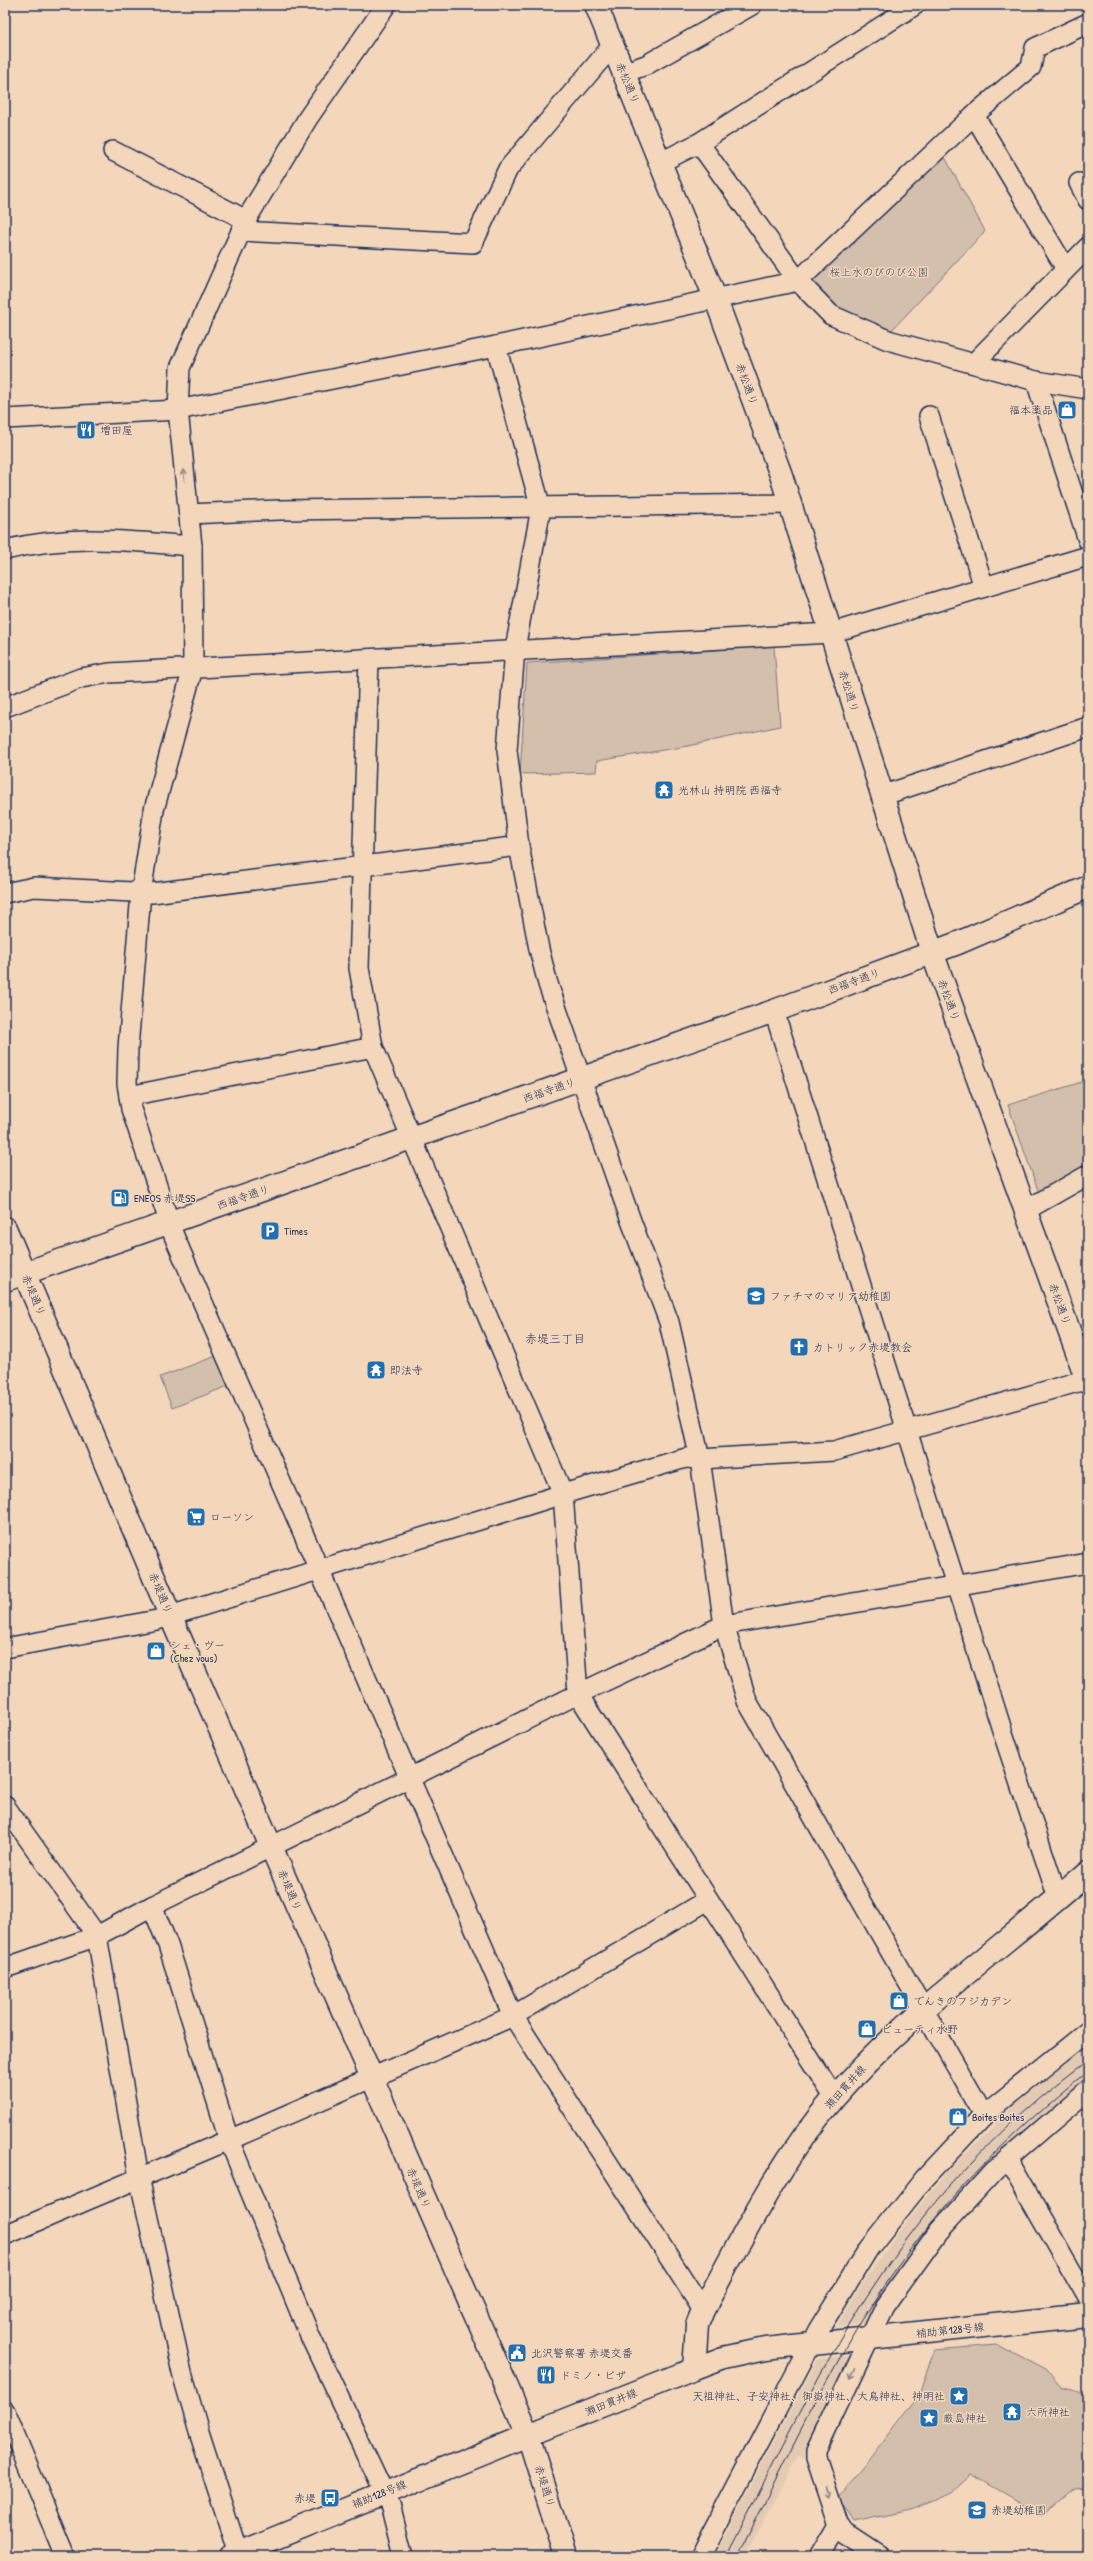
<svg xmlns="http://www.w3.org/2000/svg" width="1093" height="2561" font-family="'Patrick Hand','Klee One',sans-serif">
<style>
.built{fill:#e4cab3}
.green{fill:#d4bfad;stroke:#787786}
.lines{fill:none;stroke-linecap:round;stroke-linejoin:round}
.minor-casing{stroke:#1b2f5e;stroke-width:22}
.tertiary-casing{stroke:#1b2f5e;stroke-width:25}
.secondary-casing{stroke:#1b2f5e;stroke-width:25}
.minor{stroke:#f4d7ba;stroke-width:19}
.tertiary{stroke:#f4d7ba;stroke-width:22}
.secondary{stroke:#f4d7ba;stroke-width:22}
.tram{stroke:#1b2f5e;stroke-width:1}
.oneway{stroke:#88838c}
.labels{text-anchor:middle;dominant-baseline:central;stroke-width:3;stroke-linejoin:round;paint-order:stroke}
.street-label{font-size:11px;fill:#1b2f5e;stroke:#f4d7ba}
.park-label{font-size:11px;fill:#37456a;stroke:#f4d7ba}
.poi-label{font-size:11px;fill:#1b2f5e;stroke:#f4d7ba;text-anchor:start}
.neighbourhood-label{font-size:12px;fill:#1b2f5e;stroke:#f4d7ba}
</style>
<rect width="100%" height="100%" fill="#f4d7ba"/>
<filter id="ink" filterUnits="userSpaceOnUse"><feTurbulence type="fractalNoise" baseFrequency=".025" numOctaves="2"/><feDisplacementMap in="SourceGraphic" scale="8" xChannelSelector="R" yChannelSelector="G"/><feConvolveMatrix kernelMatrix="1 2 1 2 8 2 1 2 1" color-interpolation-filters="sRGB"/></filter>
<g filter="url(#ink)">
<g class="built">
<path d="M1088 2045V2082L1035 2126 872 2323 837 2326 860 2287 897 2234 949 2170 1018 2102Z"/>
<path d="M855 2354 807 2460 798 2456 744 2556H714L818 2359Z"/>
</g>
<g class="green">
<path d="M941 150 985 231 891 331 835 308 804 282Z"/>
<path d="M774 646 780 726 688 746 597 761 596 772 520 774 527 663Z"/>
<path d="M1088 1080V1158L1078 1171 1039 1193 1008 1105Z"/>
<path d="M216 1356 228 1386 172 1408 160 1377Z"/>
<path d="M997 2345 1045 2370 1060 2388 1088 2395V2487L1074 2488 1042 2516 971 2475 951 2493 915 2509 854 2522 838 2498 868 2463 919 2396 934 2350Z"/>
</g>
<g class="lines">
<defs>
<g id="minor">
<path d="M386 5 308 118 246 220 180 368 178 410 192 546 193 668 154 810 141 893 128 1048 127 1083 131 1109 174 1236 513 2016 703 2310"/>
<path d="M623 73 646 65 752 5"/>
<path d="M974 115 1066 269"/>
<path d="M699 143 798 281 831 315 888 340 1036 381 1088 389"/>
<path d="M113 151 246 220"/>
<path d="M661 162 699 143 915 5"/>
<path d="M1079 183 1088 200"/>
<path d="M241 231 473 243 508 169 612 46"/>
<path d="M496 346 541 508 515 649 507 750 519 846 539 949 548 984 630 1218 669 1322 700 1459 724 1625 747 1701 984 2115"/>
<path d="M975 362 1088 247"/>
<path d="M1036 381 1088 540"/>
<path d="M929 416 984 587"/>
<path d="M5 419 178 410 496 346 798 281 974 115 1031 67 1035 48 1088 23"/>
<path d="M189 514 279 510 791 504"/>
<path d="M5 550C72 534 125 541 192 546"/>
<path d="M369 659 359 968 373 1047 563 1494 578 1694 834 2097"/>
<path d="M5 707 81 678 109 673 831 633 1088 556"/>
<path d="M881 796 1088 727"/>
<path d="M5 893 34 887 152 893 519 846"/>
<path d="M774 1011 1002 1730 1058 1898"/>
<path d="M129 1096 373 1047"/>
<path d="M1026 1210 1088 1175"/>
<path d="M5 1648 157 1620 563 1494 686 1458 700 1459 834 1451 1088 1379"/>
<path d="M5 1806 97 1936 139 2177 182 2373 199 2432 239 2556"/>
<path d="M152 1906 168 1945 229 2140 310 2336 391 2508 403 2556"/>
<path d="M5 1968 97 1936 152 1906 578 1694 724 1625 1088 1563"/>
<path d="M1008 2159 1088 2299"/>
<path d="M5 2235 229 2140 513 2016 708 1900"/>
<path d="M5 2411 65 2556"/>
<path d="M700 2556 818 2331 869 2248 924 2179 984 2115 1088 2031"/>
<path d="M819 2556 838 2524"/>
<path d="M879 2556 844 2533 838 2524 816 2458V2451L885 2306 939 2231 995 2170 1088 2090"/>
</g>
<g id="tertiary">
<path d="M596 5 716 300 781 475 932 952 1088 1383"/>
<path d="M5 1228 170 1615 528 2435 231 2556"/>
<path d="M5 1280 774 1011 958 943 1088 887"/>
<path d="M694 2369 723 2358 765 2349 1088 2315"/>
</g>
<path id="secondary" d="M566 2556 528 2435 694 2369 697 2325 703 2310C743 2236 780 2160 835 2097 909 2012 1004 1946 1088 1872"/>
</defs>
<use href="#minor" class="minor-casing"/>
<use href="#tertiary" class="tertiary-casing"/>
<use href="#secondary" class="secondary-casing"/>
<use href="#minor" class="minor"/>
<use href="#tertiary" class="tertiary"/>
<use href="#secondary" class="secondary"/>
<g class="tram">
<path d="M726 2556C782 2449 833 2336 907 2239 958 2171 1019 2110 1088 2060"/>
<path d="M737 2556C783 2468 827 2371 882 2289 939 2204 1009 2134 1088 2071"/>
</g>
</g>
<defs><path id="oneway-shaft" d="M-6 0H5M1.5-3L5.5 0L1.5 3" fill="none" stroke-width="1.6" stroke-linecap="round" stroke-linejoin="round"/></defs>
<g class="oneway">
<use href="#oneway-shaft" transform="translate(184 475) rotate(-96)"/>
<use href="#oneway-shaft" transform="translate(853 2373) rotate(116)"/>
<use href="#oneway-shaft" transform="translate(828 2493) rotate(72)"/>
</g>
</g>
<defs>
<symbol id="shop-square" viewBox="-11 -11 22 22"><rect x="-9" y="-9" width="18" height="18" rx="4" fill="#1f6fb2" stroke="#f4d7ba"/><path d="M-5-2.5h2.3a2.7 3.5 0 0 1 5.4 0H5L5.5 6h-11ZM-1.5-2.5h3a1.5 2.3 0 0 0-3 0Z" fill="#fff"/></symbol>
<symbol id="restaurant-square" viewBox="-11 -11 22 22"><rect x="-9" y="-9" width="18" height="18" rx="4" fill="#1f6fb2" stroke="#f4d7ba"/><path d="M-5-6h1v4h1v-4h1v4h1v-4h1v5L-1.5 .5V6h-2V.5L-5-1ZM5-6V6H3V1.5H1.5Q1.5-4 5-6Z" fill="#fff"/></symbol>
<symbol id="temple-square" viewBox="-11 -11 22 22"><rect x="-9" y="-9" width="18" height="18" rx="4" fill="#1f6fb2" stroke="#f4d7ba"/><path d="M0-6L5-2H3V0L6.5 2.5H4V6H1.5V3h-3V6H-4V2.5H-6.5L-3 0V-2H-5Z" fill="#fff"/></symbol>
<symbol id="fuel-square" viewBox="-11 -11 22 22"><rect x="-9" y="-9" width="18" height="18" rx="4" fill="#1f6fb2" stroke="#f4d7ba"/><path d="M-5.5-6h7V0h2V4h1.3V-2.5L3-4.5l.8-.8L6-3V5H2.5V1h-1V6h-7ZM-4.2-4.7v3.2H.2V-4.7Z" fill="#fff"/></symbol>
<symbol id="parking-square" viewBox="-11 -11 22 22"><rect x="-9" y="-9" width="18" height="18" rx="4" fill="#1f6fb2" stroke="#f4d7ba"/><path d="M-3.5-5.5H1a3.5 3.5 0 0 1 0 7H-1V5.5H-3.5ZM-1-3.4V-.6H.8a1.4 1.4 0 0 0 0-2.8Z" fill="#fff"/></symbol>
<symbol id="school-square" viewBox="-11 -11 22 22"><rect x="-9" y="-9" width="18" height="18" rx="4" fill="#1f6fb2" stroke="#f4d7ba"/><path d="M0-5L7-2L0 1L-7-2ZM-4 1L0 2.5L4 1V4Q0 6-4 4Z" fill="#fff"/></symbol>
<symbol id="church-square" viewBox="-11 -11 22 22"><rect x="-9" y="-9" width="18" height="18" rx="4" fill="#1f6fb2" stroke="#f4d7ba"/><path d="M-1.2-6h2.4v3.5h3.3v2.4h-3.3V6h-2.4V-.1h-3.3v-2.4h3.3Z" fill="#fff"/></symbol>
<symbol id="supermarket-square" viewBox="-11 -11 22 22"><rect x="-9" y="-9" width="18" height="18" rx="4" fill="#1f6fb2" stroke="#f4d7ba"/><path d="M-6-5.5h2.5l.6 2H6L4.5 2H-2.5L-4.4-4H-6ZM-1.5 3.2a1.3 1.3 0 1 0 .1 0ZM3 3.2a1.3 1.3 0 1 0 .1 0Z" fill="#fff"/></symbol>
<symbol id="civic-square" viewBox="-11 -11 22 22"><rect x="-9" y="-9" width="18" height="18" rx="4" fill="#1f6fb2" stroke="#f4d7ba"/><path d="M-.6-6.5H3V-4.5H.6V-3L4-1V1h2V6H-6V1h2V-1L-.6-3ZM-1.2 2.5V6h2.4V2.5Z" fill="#fff"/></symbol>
<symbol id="sight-square" viewBox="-11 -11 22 22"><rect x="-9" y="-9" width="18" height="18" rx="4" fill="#1f6fb2" stroke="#f4d7ba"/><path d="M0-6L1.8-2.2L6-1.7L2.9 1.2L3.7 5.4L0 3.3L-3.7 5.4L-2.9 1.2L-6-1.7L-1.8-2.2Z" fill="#fff"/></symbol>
<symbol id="bus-square" viewBox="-11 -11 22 22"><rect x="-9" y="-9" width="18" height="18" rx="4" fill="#1f6fb2" stroke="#f4d7ba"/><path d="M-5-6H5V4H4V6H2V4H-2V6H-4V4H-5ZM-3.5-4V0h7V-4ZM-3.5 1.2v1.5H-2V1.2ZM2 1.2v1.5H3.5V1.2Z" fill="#fff"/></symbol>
</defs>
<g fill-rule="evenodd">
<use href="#shop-square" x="1056" y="399" width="22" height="22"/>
<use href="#restaurant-square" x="75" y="419" width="22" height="22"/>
<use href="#temple-square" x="653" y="779" width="22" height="22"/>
<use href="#fuel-square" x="109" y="1187" width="22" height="22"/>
<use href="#parking-square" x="259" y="1220" width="22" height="22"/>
<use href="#school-square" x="745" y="1285" width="22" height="22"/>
<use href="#church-square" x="788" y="1336" width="22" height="22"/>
<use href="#temple-square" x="365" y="1359" width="22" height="22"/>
<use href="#supermarket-square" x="185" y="1506" width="22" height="22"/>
<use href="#shop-square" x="145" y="1640" width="22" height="22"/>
<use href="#shop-square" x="888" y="1990" width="22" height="22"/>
<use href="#shop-square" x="856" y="2018" width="22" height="22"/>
<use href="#shop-square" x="947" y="2106" width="22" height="22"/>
<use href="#civic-square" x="506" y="2342" width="22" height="22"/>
<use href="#restaurant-square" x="535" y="2364" width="22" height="22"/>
<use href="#sight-square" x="948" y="2385" width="22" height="22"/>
<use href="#temple-square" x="1001" y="2401" width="22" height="22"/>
<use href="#sight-square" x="918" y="2407" width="22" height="22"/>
<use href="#bus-square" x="319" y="2487" width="22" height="22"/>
<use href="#school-square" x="966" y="2499" width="22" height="22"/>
</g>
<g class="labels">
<g class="street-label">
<text transform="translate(628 83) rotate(67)">赤松通り</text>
<text transform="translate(747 384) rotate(70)">赤松通り</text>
<text transform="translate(849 691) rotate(73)">赤松通り</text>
<text transform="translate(854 981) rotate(-20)">西福寺通り</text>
<text transform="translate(949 1000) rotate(70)">赤松通り</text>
<text transform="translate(549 1090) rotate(-19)">西福寺通り</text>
<text transform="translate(243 1197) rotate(-19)">西福寺通り</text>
<text transform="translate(34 1295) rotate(67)">赤堤通り</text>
<text transform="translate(1060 1304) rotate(70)">赤松通り</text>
<text transform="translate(161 1593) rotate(67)">赤堤通り</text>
<text transform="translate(290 1890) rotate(67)">赤堤通り</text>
<text transform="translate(845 2087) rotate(-48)">瀬田貫井線</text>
<text transform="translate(419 2188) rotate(66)">赤堤通り</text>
<text transform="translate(950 2330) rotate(-6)">補助第128号線</text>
<text transform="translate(611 2402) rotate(-22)">瀬田貫井線</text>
<text transform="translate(545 2486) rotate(73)">赤堤通り</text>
<text transform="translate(379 2494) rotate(-22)">補助128号線</text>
</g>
<g class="park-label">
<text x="879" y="272">桜上水のびのび公園</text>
</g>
<g class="poi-label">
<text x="1053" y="410" text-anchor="end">福本薬品</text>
<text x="100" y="430">増田屋</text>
<text x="678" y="790">光林山 持明院 西福寺</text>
<text x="134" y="1198">ENEOS 赤堤SS</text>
<text x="284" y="1231">Times</text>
<text x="770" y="1296">ファチマのマリア幼稚園</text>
<text x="813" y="1347">カトリック赤堤教会</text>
<text x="390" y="1370">即法寺</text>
<text x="210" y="1517">ローソン</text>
<text x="170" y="1645">シェ・ヴー<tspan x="170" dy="13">(Chez vous)</tspan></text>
<text x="913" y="2001">でんきのフジカデン</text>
<text x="881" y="2029">ビューティ水野</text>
<text x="972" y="2117">Boites Boites</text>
<text x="531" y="2353">北沢警察署 赤堤交番</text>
<text x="560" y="2375">ドミノ・ピザ</text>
<text x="945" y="2396" text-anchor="end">天祖神社、子安神社、御嶽神社、大鳥神社、神明社</text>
<text x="1026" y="2412">六所神社</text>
<text x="943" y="2418">厳島神社</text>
<text x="316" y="2498" text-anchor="end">赤堤</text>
<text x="991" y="2510">赤堤幼稚園</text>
</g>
<g class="neighbourhood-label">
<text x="555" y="1338">赤堤三丁目</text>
</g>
</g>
<rect width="1093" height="2561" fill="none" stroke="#f4d7ba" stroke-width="20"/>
<rect x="10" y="10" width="1073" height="2541" fill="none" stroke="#1b2f5e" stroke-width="1.5" filter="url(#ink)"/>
</svg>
